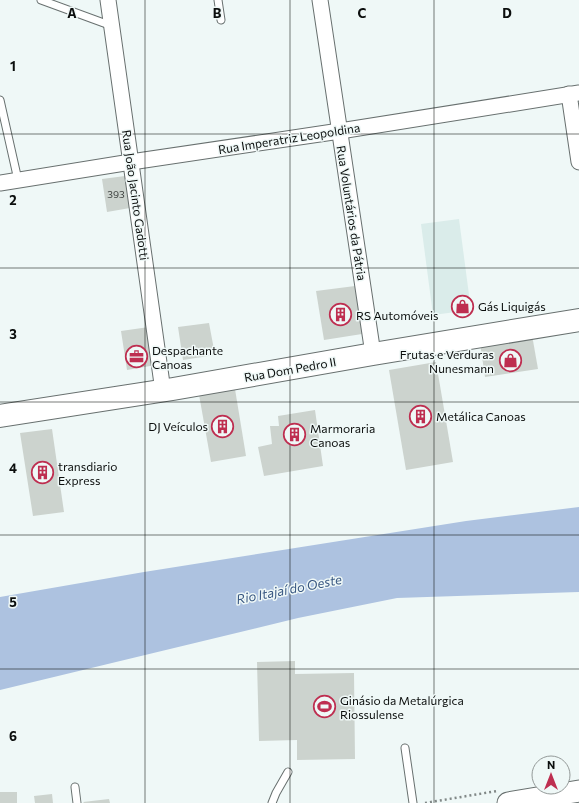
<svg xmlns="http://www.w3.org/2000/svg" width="579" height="803" font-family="Commissioner,sans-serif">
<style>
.built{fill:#daecea}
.water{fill:#adc2e0}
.building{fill:#ccd3ce}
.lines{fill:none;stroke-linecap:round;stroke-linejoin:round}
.lane-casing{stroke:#68706f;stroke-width:9}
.street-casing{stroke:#68706f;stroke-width:17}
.secondary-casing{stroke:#68706f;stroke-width:23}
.primary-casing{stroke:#68706f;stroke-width:24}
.path{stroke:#818887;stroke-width:2.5;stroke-dasharray:2 3;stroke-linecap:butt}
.lane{stroke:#fff;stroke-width:7}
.street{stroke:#fff;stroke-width:15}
.secondary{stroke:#fff;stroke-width:21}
.primary{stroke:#fff;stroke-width:22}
.grid{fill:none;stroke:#0b0e0d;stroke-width:1;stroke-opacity:0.55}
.labels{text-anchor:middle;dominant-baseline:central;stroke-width:3;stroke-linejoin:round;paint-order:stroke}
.number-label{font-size:10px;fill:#3b3f3d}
.street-label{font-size:12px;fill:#0b0e0d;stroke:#eff8f7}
.poi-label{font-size:12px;fill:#0b0e0d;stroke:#eff8f7;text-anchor:start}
.water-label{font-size:13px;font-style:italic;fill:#395882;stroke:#eff8f7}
.grid-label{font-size:13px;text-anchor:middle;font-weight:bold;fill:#0b0e0d;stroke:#eff8f7;stroke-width:3;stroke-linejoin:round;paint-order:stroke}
</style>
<rect width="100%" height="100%" fill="#eff8f7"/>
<path class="built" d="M459 219 471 310 433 315 421 224Z"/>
<path class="water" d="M579 507V592L397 598 298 618 0 690V597L144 572 466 521Z"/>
<g class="building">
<path d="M125 176 130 208 107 212 102 179Z"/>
<path d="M355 286 362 334 324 340 316 291Z"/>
<path d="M470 300 471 310 455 312 453 302Z"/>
<path d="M209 323 215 355 183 360 178 327Z"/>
<path d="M149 327 156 365 127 370 121 331Z"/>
<path d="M532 335 538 369 485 377 480 343Z"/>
<path d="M436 362 453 462 406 470 389 370Z"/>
<path d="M234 383 246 456 211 462 198 389Z"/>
<path d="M315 410 323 466 264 476 258 447 272 444 270 426H279L278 416Z"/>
<path d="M52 429 64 512 33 516 20 433Z"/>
<path d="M295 661V674L354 673 355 759 297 760V740L259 741 257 662Z"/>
<rect x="0" y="792" width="17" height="11"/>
<path d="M52 794 53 803H35L34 796Z"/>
<path d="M109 799 110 803H84L83 802Z"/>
</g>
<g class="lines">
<defs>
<g id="lane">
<path d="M41 0 112 26"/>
<path d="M218 0 221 20"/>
<path d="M0 100 18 180"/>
<path d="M405 748 413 803"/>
<path d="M75 787 77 803"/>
<path d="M272 803 276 793 288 772"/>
</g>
<g id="street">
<path d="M108 0 163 391"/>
<path d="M320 0 373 354"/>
<path d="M569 94 579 162"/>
<path d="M0 183 131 162 340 131 579 93"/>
</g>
<path id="secondary" d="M508 803 579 791"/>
<path id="primary" d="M0 416 173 389 373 354 579 320"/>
</defs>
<use href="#lane" class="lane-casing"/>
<use href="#street" class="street-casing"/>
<use href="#secondary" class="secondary-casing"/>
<use href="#primary" class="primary-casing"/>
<path class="path" d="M425 803 497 791"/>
<use href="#lane" class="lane"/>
<use href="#street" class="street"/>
<use href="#secondary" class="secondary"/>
<use href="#primary" class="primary"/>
</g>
<path class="grid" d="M145 0V803M290 0V803M434 0V803M0 134H579M0 268H579M0 402H579M0 535H579M0 669H579"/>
<defs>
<symbol id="shop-ring" viewBox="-11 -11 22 22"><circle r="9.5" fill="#eff8f7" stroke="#be2e50" stroke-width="1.5"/><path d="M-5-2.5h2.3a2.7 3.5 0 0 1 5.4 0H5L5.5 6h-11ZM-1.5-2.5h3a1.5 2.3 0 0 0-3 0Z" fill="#be2e50"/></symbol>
<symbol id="building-ring" viewBox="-11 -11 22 22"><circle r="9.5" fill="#eff8f7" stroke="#be2e50" stroke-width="1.5"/><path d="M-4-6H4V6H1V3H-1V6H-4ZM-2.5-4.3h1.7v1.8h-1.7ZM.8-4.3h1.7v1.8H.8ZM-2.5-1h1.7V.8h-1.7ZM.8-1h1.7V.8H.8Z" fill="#be2e50"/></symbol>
<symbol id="office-ring" viewBox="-11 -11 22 22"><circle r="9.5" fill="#eff8f7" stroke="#be2e50" stroke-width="1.5"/><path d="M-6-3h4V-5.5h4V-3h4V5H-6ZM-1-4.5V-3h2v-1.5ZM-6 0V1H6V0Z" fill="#be2e50"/></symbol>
<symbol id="stadium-ring" viewBox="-11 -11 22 22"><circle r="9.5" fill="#eff8f7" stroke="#be2e50" stroke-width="1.5"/><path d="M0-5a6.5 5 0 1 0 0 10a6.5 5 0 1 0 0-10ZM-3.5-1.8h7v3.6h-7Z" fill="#be2e50"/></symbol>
</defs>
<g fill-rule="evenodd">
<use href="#shop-ring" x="450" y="294" width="25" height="25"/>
<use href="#building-ring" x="328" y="302" width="25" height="25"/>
<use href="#office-ring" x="124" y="344" width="25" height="25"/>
<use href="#shop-ring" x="498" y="348" width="25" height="25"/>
<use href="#building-ring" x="408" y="404" width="25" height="25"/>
<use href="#building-ring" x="210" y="414" width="25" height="25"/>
<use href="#building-ring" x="282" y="422" width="25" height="25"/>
<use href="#building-ring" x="30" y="460" width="25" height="25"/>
<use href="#stadium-ring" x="312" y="694" width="25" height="25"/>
</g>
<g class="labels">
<g class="number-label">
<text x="116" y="194">393</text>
</g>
<g class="street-label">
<text transform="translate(289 138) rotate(-9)">Rua Imperatriz Leopoldina</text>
<text transform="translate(136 195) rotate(82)">Rua João Jacinto Gadotti</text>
<text transform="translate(352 213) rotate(81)">Rua Voluntários da Pátria</text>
<text transform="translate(290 369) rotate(-10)">Rua Dom Pedro II</text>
</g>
<g class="poi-label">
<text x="478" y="306">Gás Liquigás</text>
<text x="356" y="315">RS Automóveis</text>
<text x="152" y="350">Despachante<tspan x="152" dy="14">Canoas</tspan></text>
<text x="494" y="354" text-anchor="end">Frutas e Verduras<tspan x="494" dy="14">Nunesmann</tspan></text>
<text x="436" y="416">Metálica Canoas</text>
<text x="208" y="426" text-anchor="end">DJ Veículos</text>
<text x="310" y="428">Marmoraria<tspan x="310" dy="14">Canoas</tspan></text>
<text x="58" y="466">transdiario<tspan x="58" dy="14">Express</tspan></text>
<text x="340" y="700">Ginásio da Metalúrgica<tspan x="340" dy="14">Riossulense</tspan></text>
</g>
<g class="water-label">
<text transform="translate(289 589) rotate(-11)">Rio Itajaí do Oeste</text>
</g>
</g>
<g class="grid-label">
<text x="72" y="18">A</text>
<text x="217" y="18">B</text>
<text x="362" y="18">C</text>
<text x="507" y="18">D</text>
<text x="13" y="71">1</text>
<text x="13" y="205">2</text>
<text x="13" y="339">3</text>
<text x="13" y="473">4</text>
<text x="13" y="607">5</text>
<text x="13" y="741">6</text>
</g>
<g transform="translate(551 775)"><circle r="19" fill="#eff8f7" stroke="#949a99"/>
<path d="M0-3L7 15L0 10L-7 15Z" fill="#be2e50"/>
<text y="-6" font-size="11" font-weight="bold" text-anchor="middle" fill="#0b0e0d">N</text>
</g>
</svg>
